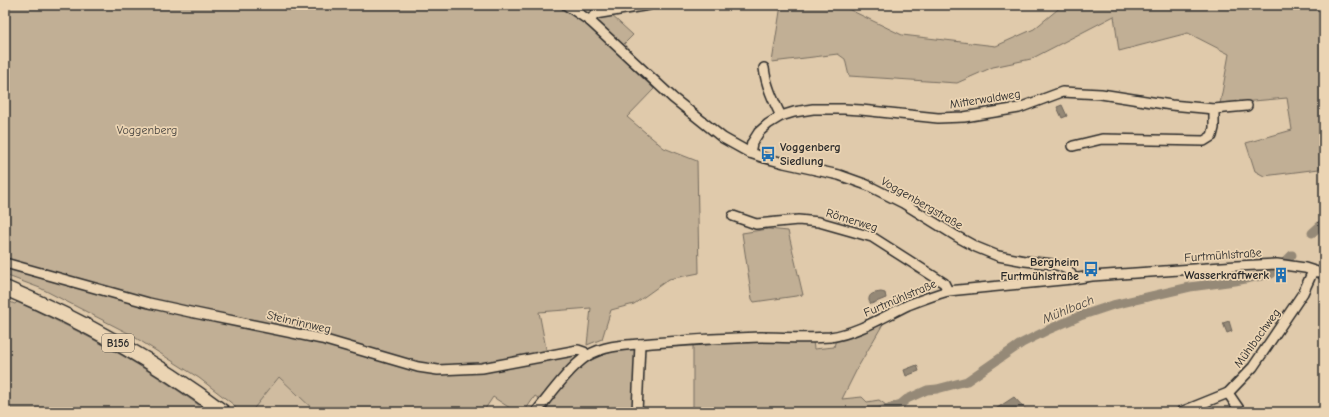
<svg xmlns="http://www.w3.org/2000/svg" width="1329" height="417" font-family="'Comic Neue',sans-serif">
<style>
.built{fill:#d0bca0}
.green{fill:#c1af95;stroke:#766d60}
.water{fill:#958977;stroke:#6b6359}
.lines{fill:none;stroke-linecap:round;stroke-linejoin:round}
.canal{stroke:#958977;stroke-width:9}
.street-casing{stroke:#2b2b2b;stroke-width:12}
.primary-casing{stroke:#2b2b2b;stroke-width:17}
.street{stroke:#ebd4b3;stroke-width:9}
.primary{stroke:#ebd4b3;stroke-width:14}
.labels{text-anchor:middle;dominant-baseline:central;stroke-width:3.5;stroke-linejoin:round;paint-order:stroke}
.shield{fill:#ebd4b3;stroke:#655e54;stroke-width:1}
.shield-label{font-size:11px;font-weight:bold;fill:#2b2b2b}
.street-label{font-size:12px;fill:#2b2b2b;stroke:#ebd4b3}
.park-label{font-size:12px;fill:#494540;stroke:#ebd4b3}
.poi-label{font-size:12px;font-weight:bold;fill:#2b2b2b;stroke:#ebd4b3;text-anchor:end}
.water-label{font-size:13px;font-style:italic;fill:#46423e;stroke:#ebd4b3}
</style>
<rect width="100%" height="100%" fill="#e0caab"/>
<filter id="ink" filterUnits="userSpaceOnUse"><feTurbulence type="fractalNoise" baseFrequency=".025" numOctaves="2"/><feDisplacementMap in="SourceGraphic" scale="8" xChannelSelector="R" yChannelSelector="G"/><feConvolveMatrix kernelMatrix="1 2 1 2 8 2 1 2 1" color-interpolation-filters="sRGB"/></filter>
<g filter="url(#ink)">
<path class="built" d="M279 377 316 412H251Z"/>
<g class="green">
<path d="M5 5H643L609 13 633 35 616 52 654 89 627 117 664 148 697 161 699 273 669 279 634 304 611 310 602 339 587 345 591 308 539 312 548 359 574 354 581 366C601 354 613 351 635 347L634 412H545L549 405 535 396 524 412H516L493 397 483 412H316L279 377 251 412H237L234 405 199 378 128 333 40 288 5 275Z"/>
<path d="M781 5H840L902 35 996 46 1034 29 1063 5H1324V161H1322L1319 169 1264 176 1255 171 1246 143 1292 130 1287 98 1220 104 1229 54 1188 33 1119 51 1114 16 1031 59 993 67 957 83 849 76 845 59 838 54 772 62Z"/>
<path d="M768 229 788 231 803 295 754 302 752 299 742 233Z"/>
<path d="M5 300 15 304 17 302C85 333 148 367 208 412H5Z"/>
<path d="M883 324 858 367 842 399 862 397 867 402 879 400 886 405 887 412H693V344L813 341 814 349 834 347 836 339 855 335Z"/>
</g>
<g class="water">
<path d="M1062 105 1067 116 1062 118 1057 107Z"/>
<path d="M881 292 885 293 886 298 871 304 869 301C868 293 875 293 881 292Z"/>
<path d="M1229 321 1232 331 1227 333 1223 323Z"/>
<path d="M917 365 919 371 906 376 904 370Z"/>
<path d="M1014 397 1028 412H991Z"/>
</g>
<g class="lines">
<g class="canal">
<path d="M1312 233 1324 222"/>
<path d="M862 412 879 411 901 404 907 399 927 390 937 389 967 381 1022 343 1050 329 1080 316 1113 305 1190 287 1235 281 1271 274 1278 269 1292 255"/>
</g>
<defs>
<g id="street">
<path d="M566 5 590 21 673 98 723 138 750 153 765 158 784 163 839 175 867 185 903 203 956 236 976 247 998 256 1025 261 1052 264 1060 266 1067 269 1071 274 1072 279"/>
<path d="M590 21 595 14 649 5"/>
<path d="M764 68C766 85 773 100 781 116"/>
<path d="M1073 146 1102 139 1204 141 1212 136 1214 128V109"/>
<path d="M750 153 752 143 759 132 768 124 781 116 794 112 813 109H844L861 110 938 118 964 117 1019 108 1062 92 1101 94 1171 105 1214 109 1247 106"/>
<path d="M733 216 756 224 798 220 819 222 872 237 944 283 948 291"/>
<path d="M5 263 149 303 190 312 322 339 418 367 438 370 482 368 578 350 584 352 587 356"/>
<path d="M1228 393 1241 412"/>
<path d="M536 412C550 395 569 368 587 356 606 344 630 345 652 343 688 340 724 338 760 337 783 337 807 339 830 337 858 333 883 317 908 305 921 300 934 295 948 291L1072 279 1092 276 1237 266 1277 264 1305 268 1324 274"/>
<path d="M637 412 640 344"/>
<path d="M1181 412 1228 393 1253 367 1303 293 1313 271"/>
</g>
<path id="primary" d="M5 288C84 321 155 361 223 412"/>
</defs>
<use href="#street" class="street-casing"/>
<use href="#primary" class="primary-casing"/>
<use href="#street" class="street"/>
<use href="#primary" class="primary"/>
</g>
</g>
<defs>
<symbol id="bus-bare" viewBox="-9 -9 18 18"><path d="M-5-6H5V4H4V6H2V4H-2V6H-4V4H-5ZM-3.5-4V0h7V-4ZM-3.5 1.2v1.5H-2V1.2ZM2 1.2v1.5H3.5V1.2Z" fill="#1f6fb2" stroke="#ebd4b3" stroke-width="2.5" paint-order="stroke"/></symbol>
<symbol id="building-bare" viewBox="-9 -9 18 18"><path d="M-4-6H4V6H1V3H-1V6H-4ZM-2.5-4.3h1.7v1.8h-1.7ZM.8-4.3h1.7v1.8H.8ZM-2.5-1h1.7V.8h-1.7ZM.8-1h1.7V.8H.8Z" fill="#1f6fb2" stroke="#ebd4b3" stroke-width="2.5" paint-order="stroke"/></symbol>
</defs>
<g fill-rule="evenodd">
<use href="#bus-bare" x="757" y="143" width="22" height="22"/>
<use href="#bus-bare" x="1080" y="258" width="22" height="22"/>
<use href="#building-bare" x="1270" y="264" width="22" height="22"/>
</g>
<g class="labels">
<rect class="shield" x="102" y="334" width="32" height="18" rx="3"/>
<g class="shield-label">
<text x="118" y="343">B156</text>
</g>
<g class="street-label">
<text transform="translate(985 99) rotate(-9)">Mitterwaldweg</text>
<text transform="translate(922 203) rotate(30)">Voggenbergstraße</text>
<text transform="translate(852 220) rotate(17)">Römerweg</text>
<text transform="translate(1223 255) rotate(-4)">Furtmühlstraße</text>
<text transform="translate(900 298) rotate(-23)">Furtmühlstraße</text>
<text transform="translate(299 322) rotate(13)">Steinrinnweg</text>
<text transform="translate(1257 338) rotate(-54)">Mühlbachweg</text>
</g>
<g class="park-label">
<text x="147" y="130">Voggenberg</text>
</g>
<g class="poi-label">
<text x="780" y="147" text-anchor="start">Voggenberg<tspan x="780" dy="14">Siedlung</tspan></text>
<text x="1079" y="262">Bergheim<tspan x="1079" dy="14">Furtmühlstraße</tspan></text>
<text x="1269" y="275">Wasserkraftwerk</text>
</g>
<g class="water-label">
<text transform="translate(1068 309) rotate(-22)">Mühlbach</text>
</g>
</g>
<rect width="1329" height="417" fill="none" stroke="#ebd4b3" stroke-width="20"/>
<rect x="10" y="10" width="1309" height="397" fill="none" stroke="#2b2b2b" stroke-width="1.5" filter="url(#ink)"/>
</svg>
